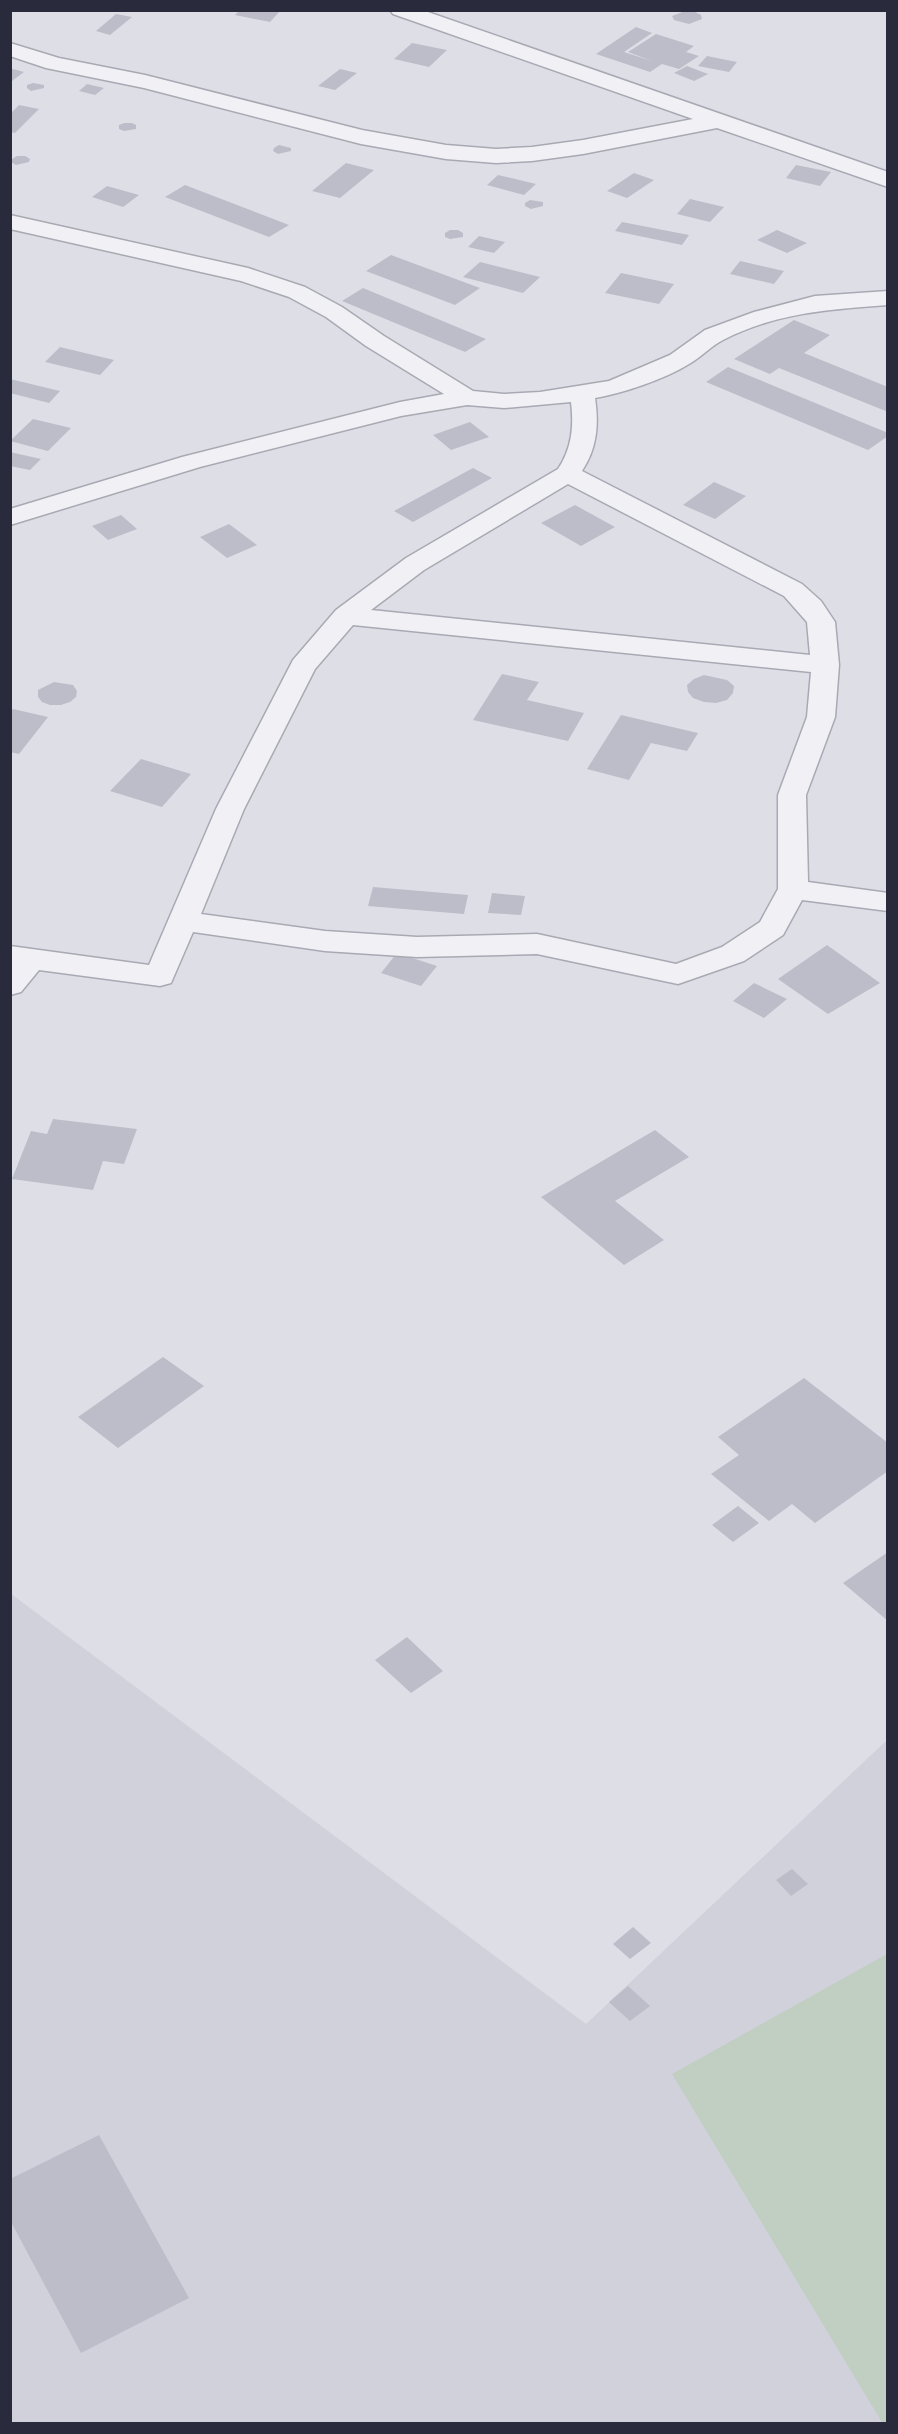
<svg xmlns="http://www.w3.org/2000/svg" width="898" height="2434" font-family="Commissioner,sans-serif">
<style>
.built{fill:#d1d1db}
.green{fill:#c0cfc1}
.building{fill:#bcbdc8}
.lines{fill:none;stroke-linecap:round;stroke-linejoin:round}
.minor-casing{stroke:#a8a9b3;stroke-width:3}
.minor{fill:#f1f1f5;fill-rule:evenodd}
</style>
<rect width="100%" height="100%" fill="#dedfe6"/>
<path class="built" d="M10 1593 586 2024 887 1740V2423H11Z"/>
<path class="green" d="M887 1954 888 2423 883 2424 672 2074Z"/>
<g class="building">
<path d="M240 10H281L270 22 235 15Z"/>
<path d="M685 11 695 12 701 15 702 19 689 24 674 20 672 16Z"/>
<path d="M116 14 132 17 110 35 96 31Z"/>
<path d="M636 27 652 33 624 52 652 61 628 52 656 34 694 46 686 52 699 56 679 69 662 64 650 72 596 54Z"/>
<path d="M412 43 447 50 429 67 394 59Z"/>
<path d="M707 56 737 62 729 72 698 66Z"/>
<path d="M687 66 708 74 694 81 674 73Z"/>
<path d="M13 69 24 72 12 81 10 71Z"/>
<path d="M340 69 357 73 335 90 318 86Z"/>
<path d="M33 83 44 85V88L31 91 27 88V85Z"/>
<path d="M87 84 104 88 95 95 79 91Z"/>
<path d="M19 105 39 109 15 133 10 132V114Z"/>
<path d="M124 123H132L136 125V129L124 131 119 129V125Z"/>
<path d="M279 145 291 148V151L278 154 273 151 274 148Z"/>
<path d="M17 156H25L30 159 29 162 16 165 11 162 12 159Z"/>
<path d="M346 163 374 170 340 198 312 191Z"/>
<path d="M796 165 831 172 820 186 786 178Z"/>
<path d="M634 173 654 180 627 198 607 191Z"/>
<path d="M498 175 536 184 524 195 487 185Z"/>
<path d="M185 185 289 225 269 237 165 197Z"/>
<path d="M107 186 139 195 123 207 92 197Z"/>
<path d="M690 199 724 207 710 222 677 214Z"/>
<path d="M530 200 543 202V206L531 209 525 206V203Z"/>
<path d="M622 222 689 235 682 245 615 231Z"/>
<path d="M450 230H458L463 233V237L450 239 445 237V233Z"/>
<path d="M777 230 807 243 787 253 757 240Z"/>
<path d="M479 236 505 242 494 253 468 247Z"/>
<path d="M391 255 480 288 455 305 366 271Z"/>
<path d="M740 261 784 271 774 284 730 274Z"/>
<path d="M480 262 540 277 523 293 463 277Z"/>
<path d="M621 273 674 284 659 304 605 293Z"/>
<path d="M363 288 486 339 465 352 342 301Z"/>
<path d="M794 320 830 335 804 353 888 387V412L779 368 770 374 734 359Z"/>
<path d="M60 347 114 360 100 375 45 362Z"/>
<path d="M728 367 888 433V436L868 450 706 382Z"/>
<path d="M10 379 60 391 49 403 10 393Z"/>
<path d="M33 419 71 428 48 451 10 441Z"/>
<path d="M470 422 489 437 451 450 433 435Z"/>
<path d="M10 452 41 459 30 470 10 466Z"/>
<path d="M473 468 492 478 413 522 394 511Z"/>
<path d="M714 482 746 496 715 519 683 505Z"/>
<path d="M575 505 615 527 581 546 541 523Z"/>
<path d="M121 515 137 529 108 540 92 526Z"/>
<path d="M229 524 257 545 227 558 200 537Z"/>
<path d="M502 674 539 682 527 700 584 713 568 741 473 720Z"/>
<path d="M704 675 727 680 734 686 733 693 727 700 716 703 704 702 693 698 688 692 687 685 694 679Z"/>
<path d="M54 682 73 685 77 691 76 697 70 702 61 705H50L42 702 38 697V690Z"/>
<path d="M13 709 48 717 19 754 10 752V712Z"/>
<path d="M621 715 698 733 687 751 651 743 629 780 587 769Z"/>
<path d="M141 759 191 774 162 807 110 791Z"/>
<path d="M373 887 468 895 464 914 368 906Z"/>
<path d="M492 893 525 896 521 915 488 913Z"/>
<path d="M827 945 880 983 828 1014 778 979Z"/>
<path d="M397 953 437 966 421 986 381 973Z"/>
<path d="M754 983 787 999 764 1018 733 1001Z"/>
<path d="M53 1119 137 1129 124 1164 103 1161 93 1190 12 1179 31 1131 47 1134Z"/>
<path d="M655 1130 689 1157 615 1201 664 1240 624 1265 541 1197Z"/>
<path d="M163 1357 204 1386 118 1448 78 1417Z"/>
<path d="M804 1378 888 1443V1471L815 1523 792 1504 769 1521 711 1474 739 1455 718 1437Z"/>
<path d="M738 1506 759 1523 733 1542 712 1525Z"/>
<path d="M888 1552V1621L843 1583Z"/>
<path d="M407 1637 443 1671 411 1693 375 1660Z"/>
<path d="M792 1869 808 1884 791 1896 776 1880Z"/>
<path d="M633 1927 651 1943 630 1959 613 1944Z"/>
<path d="M628 1986 650 2006 630 2021 609 2002Z"/>
<path d="M99 2135 189 2298 81 2353 10 2220V2179Z"/>
</g>
<g class="lines">
<defs>
<g id="minor">
<path d="M390 10H422L888 172V187L717 128 583 154 532 161 496 163 446 159 361 144 144 88 46 68 10 56V43L59 58 145 75 362 130 446 145 496 149 532 147 583 140 693 119 393 14Z"/>
<path d="M10 215 248 268 305 287 342 307 384 336 473 391 504 394 540 392 609 381 670 355 705 330 754 312 815 296 888 291V305C831 309 774 313 723 340 711 346 701 357 689 364 665 379 623 393 595 398 599 425 597 448 582 471L802 584 821 601 835 622 839 665 835 717 806 795 808 882 888 893V911L802 900 783 935 744 961 678 984 537 954 417 957 325 951 193 932 171 983 160 986 39 970 21 992 10 995V946L149 965 216 809 293 660 336 610 406 558 558 469C572 448 574 426 571 402L504 408 467 405 401 416 200 467 10 525V509L182 457 400 402 444 394 366 346 326 317 289 297 241 281 10 229ZM568 484 784 596 807 622 810 655 371 610 424 570ZM353 625 811 672 807 717 778 795V889L760 922 722 947 676 964 537 934 417 937 325 931 201 914 244 809 315 669Z"/>
</g>
</defs>
<use href="#minor" class="minor-casing"/>
<use href="#minor" class="minor"/>
</g>
<rect width="898" height="2434" fill="none" stroke="#292a3c" stroke-width="24"/>
</svg>
